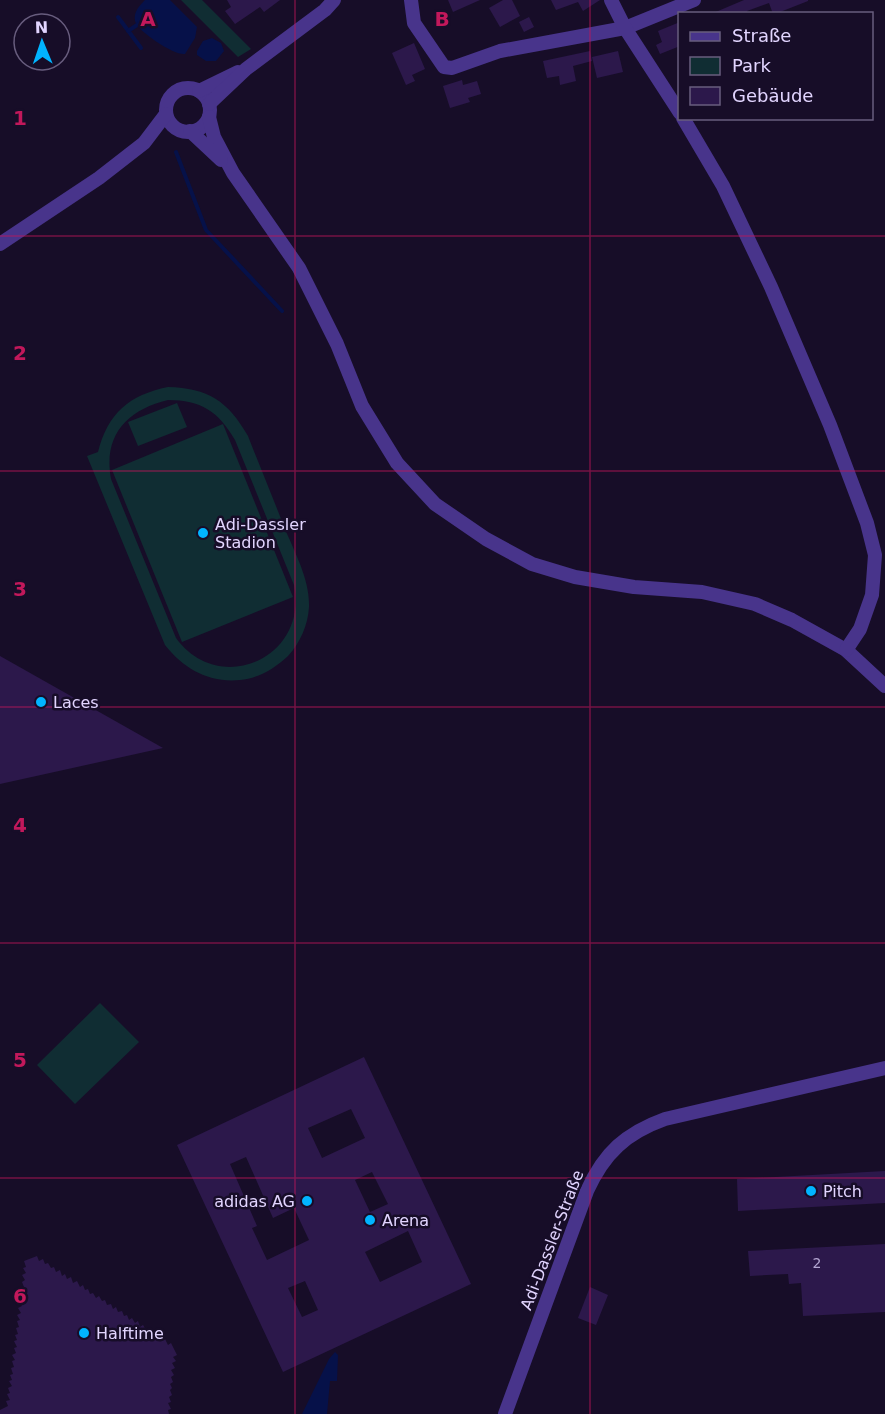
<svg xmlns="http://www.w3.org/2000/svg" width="885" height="1414" font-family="'DejaVu Sans',sans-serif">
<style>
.green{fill:#102d33;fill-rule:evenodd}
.water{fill:#061149}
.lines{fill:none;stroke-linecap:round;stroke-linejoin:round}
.stream{stroke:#061149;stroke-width:4}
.building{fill:#2c184b;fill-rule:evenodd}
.minor{stroke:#48348b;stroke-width:14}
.grid{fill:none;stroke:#c2185b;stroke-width:1.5;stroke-opacity:0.55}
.poi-dot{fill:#01b4ff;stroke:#170d28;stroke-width:2}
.labels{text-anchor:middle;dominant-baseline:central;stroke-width:5;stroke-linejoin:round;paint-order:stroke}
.number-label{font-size:14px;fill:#b4a6d2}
.poi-label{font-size:16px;fill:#e2d5ff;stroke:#170d28;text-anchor:start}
.street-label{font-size:16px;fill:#e2d5ff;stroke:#170d28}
.grid-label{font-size:20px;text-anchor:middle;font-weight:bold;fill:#c2185b;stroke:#170d28;stroke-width:5;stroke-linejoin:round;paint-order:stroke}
</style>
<rect width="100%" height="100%" fill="#170d28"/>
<g class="green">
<path d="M181 0H202L251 49 238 57Z"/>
<path d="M168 387C208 388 228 401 248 436 260 467 273 498 285 529 295 553 310 580 309 607 308 625 300 643 288 656 274 669 259 678 240 680 209 683 184 669 165 645L87 456 98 452C108 413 129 395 168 387ZM168 400C201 400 218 411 235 440L294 585C309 657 220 698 176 638L111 479C103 435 127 410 168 400Z"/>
<path d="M177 403 187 427 138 446 128 422Z"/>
<path d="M223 424 293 597 182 642 112 470Z"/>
<path d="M100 1003 139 1042 75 1104 37 1065Z"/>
</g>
<g class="water">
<path d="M145 0H170L197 27 195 38 185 54C175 56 138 32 135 21 133 12 140 5 145 0Z"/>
<path d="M212 38 221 43 224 51 216 61H206L197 55V51L203 41Z"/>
<path d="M335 1352 338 1355 337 1381H330L327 1414H302L329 1359Z"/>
</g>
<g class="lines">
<g class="stream">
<path d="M118 17 141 48"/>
<path d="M128 31 140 23"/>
<path d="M176 152 206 230 282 311"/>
</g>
</g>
<g class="building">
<path d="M227 0H280L264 12 260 7 235 24 225 11 231 7Z"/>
<path d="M448 0H480L453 12Z"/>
<path d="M503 0H512L520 16 500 27 489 8Z"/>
<path d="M551 0H600L583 11 578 2 556 10Z"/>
<path d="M744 0H808V1L775 14H773L769 3 747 11 748 14H711Z"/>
<path d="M529 17 534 27 524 32 519 22Z"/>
<path d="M680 22V46L660 54 656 45 662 42 658 31Z"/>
<path d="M414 43 425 69 412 75 415 81 406 85 392 53Z"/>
<path d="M590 51 592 61 573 66 576 81 560 85 559 76 547 78 543 61Z"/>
<path d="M618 51 623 72 597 78 592 57Z"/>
<path d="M462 80 463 85 477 81 481 94 468 98 470 102 450 108 443 86Z"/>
<path d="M0 656 163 748 0 784Z"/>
<path d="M364 1057 471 1284 283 1372 177 1145ZM351 1109 365 1138 322 1158 308 1128ZM246 1157 273 1218 294 1208 309 1240 267 1260 252 1228 257 1226 230 1164ZM372 1172 388 1204 370 1212 355 1180ZM408 1231 422 1262 380 1282 365 1252ZM305 1281 318 1310 302 1317 288 1288Z"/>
<path d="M885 1171V1203L738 1211 737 1179Z"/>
<path d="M885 1244V1312L803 1316 801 1283 789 1284 788 1274 750 1276 748 1251Z"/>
<path d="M37 1256 39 1261 43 1259 45 1264 48 1263 51 1268 54 1267 56 1272 60 1270 62 1276 65 1274 67 1279 71 1277 73 1283 77 1281 80 1287 83 1285 85 1290 88 1289 90 1294 93 1293 96 1298 99 1296 102 1301 105 1300 107 1305 111 1304 113 1309 116 1307 118 1312 122 1311 124 1316 127 1315 129 1320 132 1318 135 1323 138 1321 140 1327 143 1325 146 1330 148 1329 151 1334 154 1332 157 1337 160 1336 162 1341 165 1339 168 1345 171 1343 177 1355 173 1357 176 1361 172 1363 175 1368 171 1370 174 1375 171 1377 173 1382 170 1384 172 1388 170 1390 172 1395 169 1397 171 1402 168 1403 171 1409 168 1410 169 1414H0V1410L8 1406 6 1401 10 1400 7 1394 10 1393 8 1388 12 1386 9 1381 12 1380 10 1375 13 1374 11 1368 14 1367 12 1361 15 1360 12 1355 16 1353 14 1348 17 1347 14 1341 17 1340 15 1335 18 1334 16 1328 19 1327 17 1321 20 1320 17 1315 21 1313 18 1308 22 1306 19 1301 22 1300 20 1295 23 1293 21 1288 24 1287 22 1282 25 1280 22 1275 26 1273 23 1268 26 1267 24 1261Z"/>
<path d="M590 1287 608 1295 596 1325 578 1318Z"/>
</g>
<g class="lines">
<g class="minor">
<path d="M411 0 414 23 444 67 452 68 500 51 625 28 694 0"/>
<path d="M611 0 625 28 680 113"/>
<circle cx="188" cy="110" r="22"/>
<path d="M199 91 238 72"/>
<path d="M209 104 246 69 325 10 334 0"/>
<path d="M209 117 214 137 233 173 299 268 337 344 362 406 397 463 435 504 486 539 532 564 575 577 634 587 702 592 755 604 792 620 846 650 885 686"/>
<path d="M683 118 723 186 771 287 830 425 867 523 875 555 872 595 860 629 846 650"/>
<path d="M190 131 221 160"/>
<path d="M0 244 99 178 144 143 166 114"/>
<path d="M505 1414 587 1191C604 1153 626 1133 665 1119L885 1068"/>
</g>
</g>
<path class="grid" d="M295 0V1414M590 0V1414M0 236H885M0 471H885M0 707H885M0 943H885M0 1178H885"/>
<g class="poi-dot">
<circle cx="203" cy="533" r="6"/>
<circle cx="41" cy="702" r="6"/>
<circle cx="811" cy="1191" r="6"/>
<circle cx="307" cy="1201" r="6"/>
<circle cx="370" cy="1220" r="6"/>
<circle cx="84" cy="1333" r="6"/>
</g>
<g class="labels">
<g class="number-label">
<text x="817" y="1263">2</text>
</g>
<g class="poi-label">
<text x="215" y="524">Adi-Dassler<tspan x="215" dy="18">Stadion</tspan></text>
<text x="53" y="702">Laces</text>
<text x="823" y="1191">Pitch</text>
<text x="295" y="1201" text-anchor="end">adidas AG</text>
<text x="382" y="1220">Arena</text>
<text x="96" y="1333">Halftime</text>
</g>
<g class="street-label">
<text transform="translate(552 1240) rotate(-69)">Adi-Dassler-Straße</text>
</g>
</g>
<g class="grid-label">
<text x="148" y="26">A</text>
<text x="442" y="26">B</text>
<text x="20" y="125">1</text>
<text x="20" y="360">2</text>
<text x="20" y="596">3</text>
<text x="20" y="832">4</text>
<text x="20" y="1067">5</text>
<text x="20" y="1303">6</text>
</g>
<rect x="678" y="12" width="195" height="108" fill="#170d28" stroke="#685d7e" stroke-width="1.5"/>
<rect x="690" y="32" width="30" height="9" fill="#48348b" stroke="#685d7e" stroke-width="1.5"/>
<text x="732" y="42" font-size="18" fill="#e2d5ff">Straße</text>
<rect x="690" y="57" width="30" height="18" fill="#102d33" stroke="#685d7e" stroke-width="1.5"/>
<text x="732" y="72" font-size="18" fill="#e2d5ff">Park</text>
<rect x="690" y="87" width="30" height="18" fill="#2c184b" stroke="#685d7e" stroke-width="1.5"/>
<text x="732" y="102" font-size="18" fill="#e2d5ff">Gebäude</text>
<g transform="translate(42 42) rotate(358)"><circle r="28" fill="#170d28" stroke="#685d7e" stroke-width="1.5"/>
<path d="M0-4.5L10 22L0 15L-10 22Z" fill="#01b4ff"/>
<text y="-9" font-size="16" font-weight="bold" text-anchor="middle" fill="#e2d5ff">N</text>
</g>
</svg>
